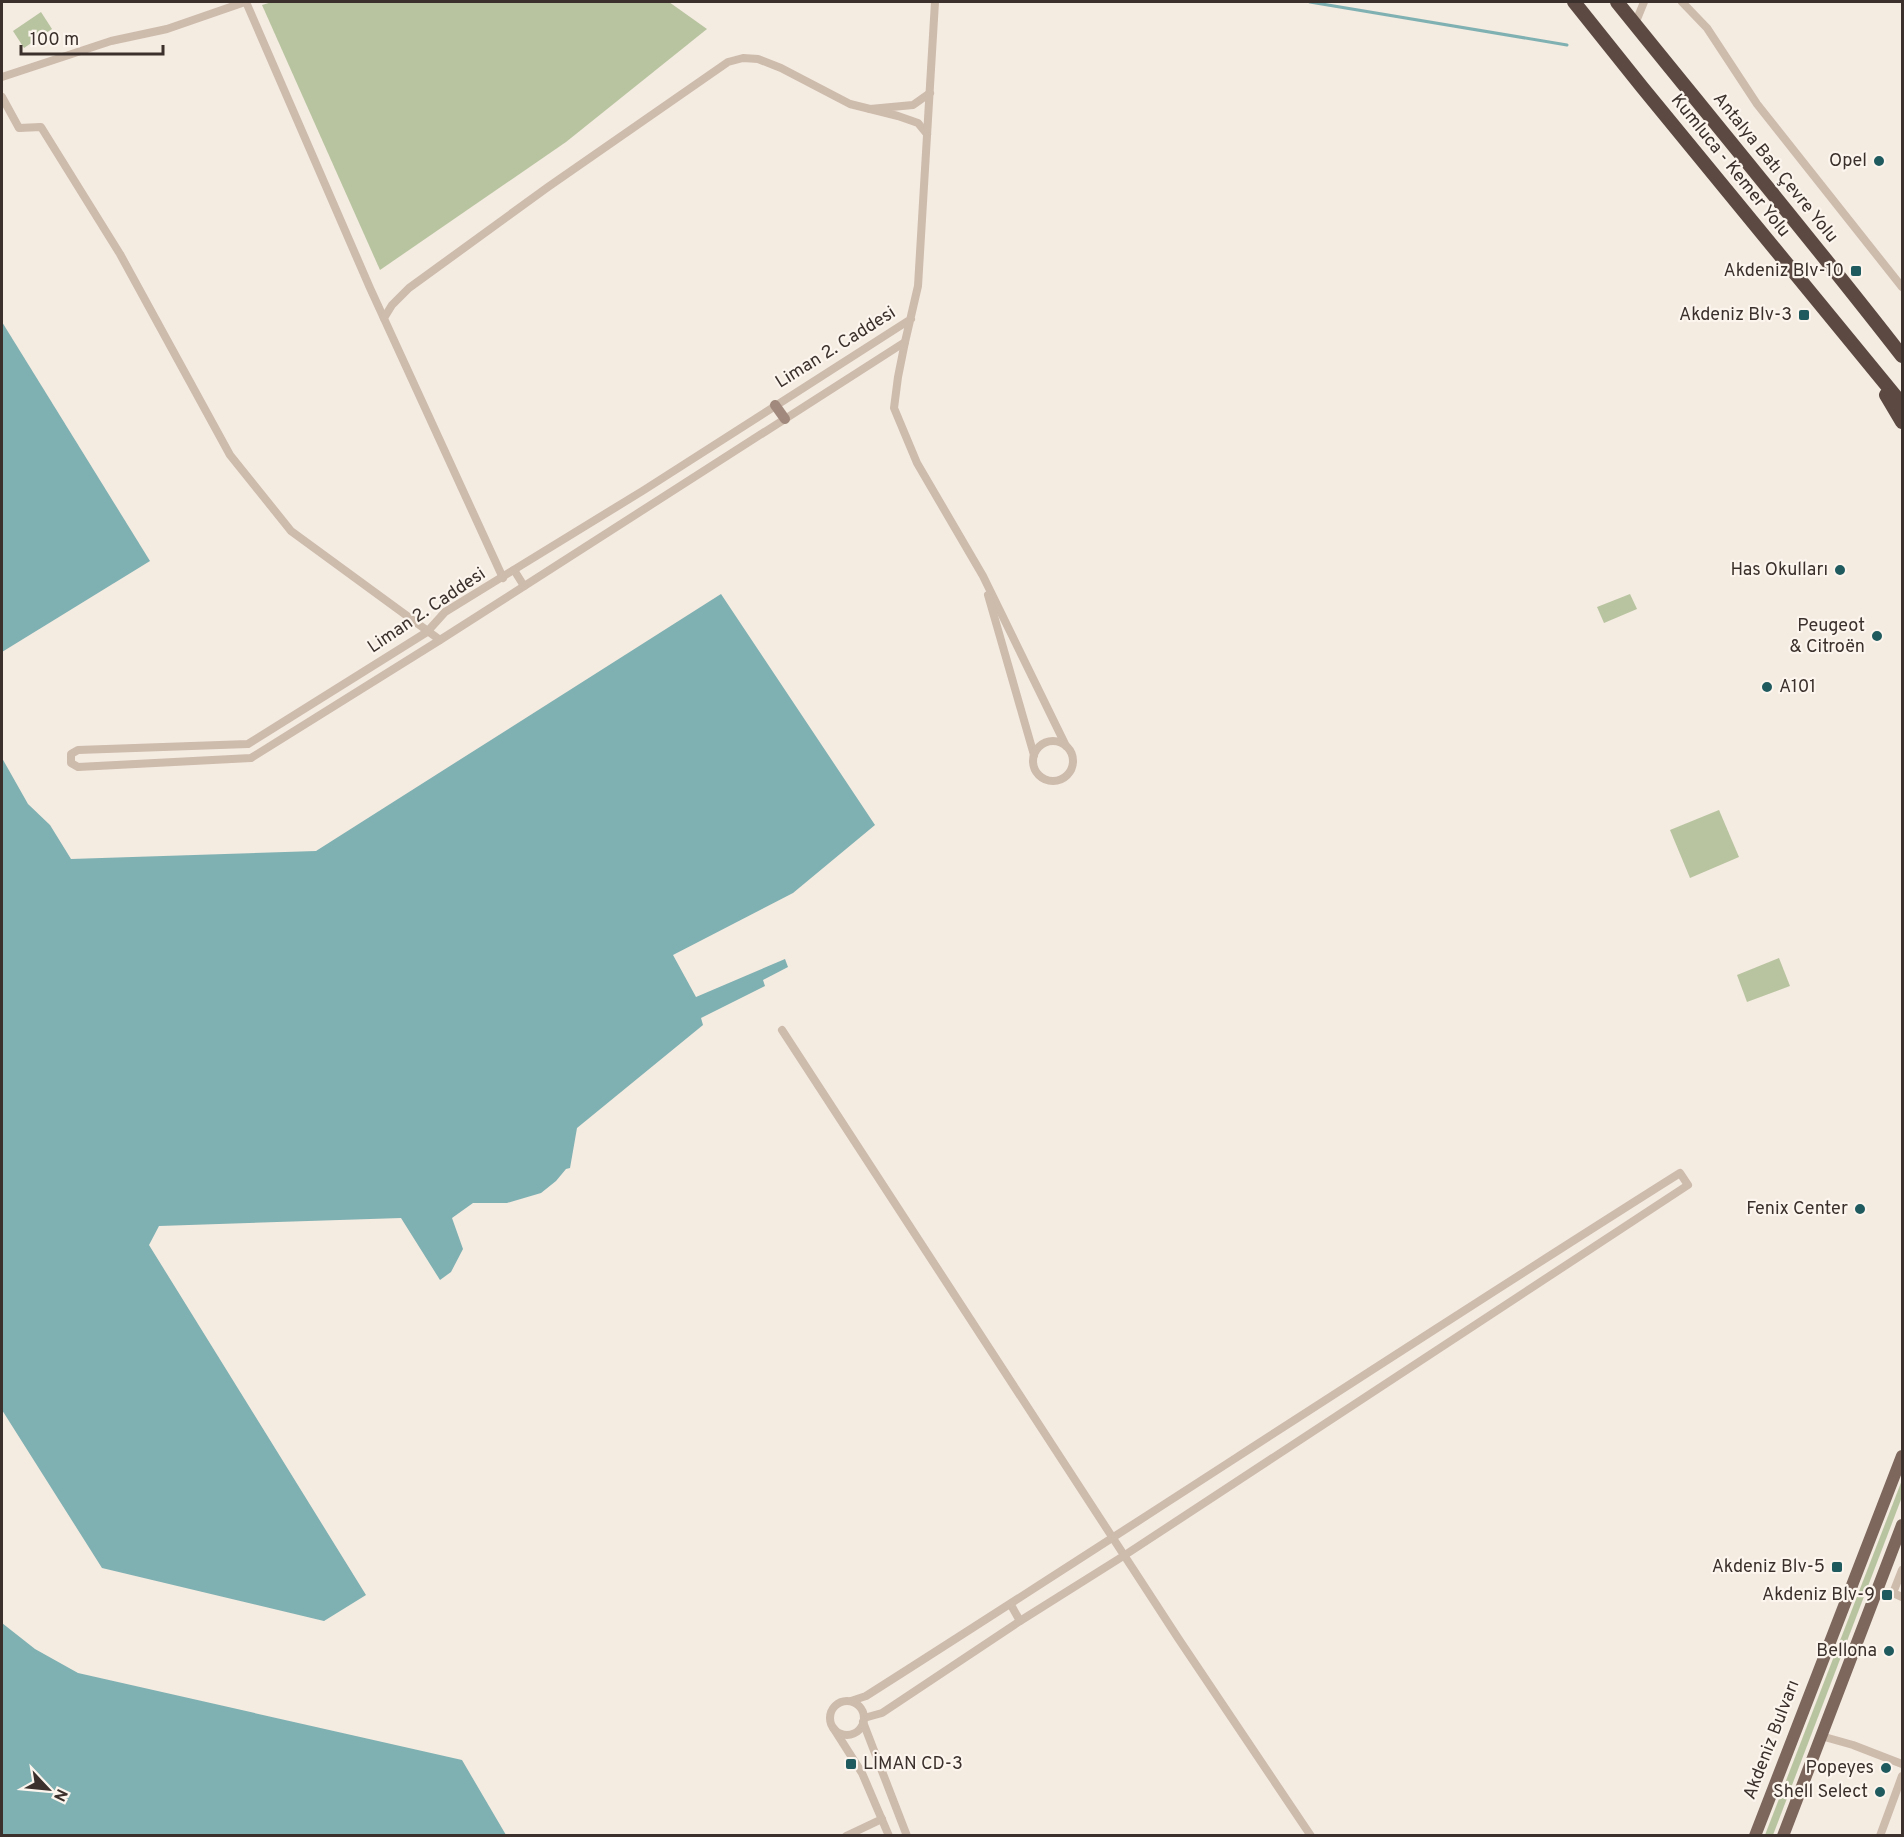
<svg xmlns="http://www.w3.org/2000/svg" width="1904" height="1837" font-family="Overpass,sans-serif">
<style>
.green{fill:#b8c4a0}
.water{fill:#7fb0b2}
.lines{fill:none;stroke-linecap:round;stroke-linejoin:round}
.stream{stroke:#7fb0b2;stroke-width:3}
.street{stroke:#cdbbac;stroke-width:8}
.secondary{stroke:#a18a7d;stroke-width:10}
.primary{stroke:#7d675c;stroke-width:12}
.highway{stroke:#5c4a42;stroke-width:14}
.poi-dot{fill:#1f5a5e;stroke:#fbf5ee;stroke-width:2}
.labels{text-anchor:middle;dominant-baseline:central;stroke-width:4.5;stroke-linejoin:round;paint-order:stroke}
.poi-label{font-size:18px;fill:#3b302b;stroke:#fbf5ee;text-anchor:end}
.street-label{font-size:18px;fill:#3b302b;stroke:#fbf5ee}
</style>
<rect width="100%" height="100%" fill="#f4ebe1"/>
<g class="green">
<path d="M272 2H669L707 29 566 142 380 270 262 5Z"/>
<path d="M41 12 52 29 24 48 13 31Z"/>
<path d="M1630 594 1637 609 1604 623 1597 607Z"/>
<path d="M1719 810 1739 857 1690 878 1670 830Z"/>
<path d="M1779 958 1790 986 1747 1002 1737 975Z"/>
<path d="M1902 1480V1497L1773 1835H1765Z"/>
</g>
<g class="water">
<path d="M2 322 150 561 2 652Z"/>
<path d="M721 594 875 825 793 893 673 955 696 997 785 959 788 967 763 980 765 986 701 1018 703 1025 577 1128 570 1168 566 1169 556 1181 541 1193 507 1203H473L452 1218 463 1249 451 1272 440 1280 401 1218 159 1226 149 1245 366 1595 324 1621 102 1568 2 1410V758L28 804 50 825 71 859 316 851Z"/>
<path d="M2 1623 35 1649 78 1673 462 1760 506 1835H2Z"/>
</g>
<g class="lines">
<path class="stream" d="M1310 2 1567 45"/>
<g class="street">
<path d="M246 2 370 288 503 578"/>
<path d="M1682 2 1707 28 1757 104 1902 287"/>
<path d="M1635 24 1644 2"/>
<path d="M2 77 111 41 167 29 245 2"/>
<path d="M2 97 19 128 41 127 120 254 230 455 291 531 440 640"/>
<path d="M927 134 918 123 898 116 870 109 913 105 930 93"/>
<path d="M384 318 392 305 409 288 548 187 728 62 743 58 758 59 781 68 850 104 870 109"/>
<path d="M911 319 644 490 445 612 427 632 248 744 78 750 71 754V763L78 767 251 758 440 640 905 342 918 286 935 2"/>
<path d="M905 342 898 377 894 408 917 463 983 576 1066 746"/>
<path d="M514 570 524 586"/>
<path d="M988 595 1034 755"/>
<circle cx="1053" cy="761" r="20"/>
<path d="M782 1030 1178 1638 1311 1836"/>
<path d="M1902 1570 1893 1593 1902 1597"/>
<path d="M1011 1605 1020 1621"/>
<circle cx="847" cy="1718" r="17"/>
<path d="M851 1701 866 1696C1138 1523 1407 1345 1680 1173L1688 1185 1125 1555 1020 1621 882 1713 864 1718"/>
<path d="M863 1722 907 1836"/>
<path d="M834 1729 862 1773 889 1836"/>
<path d="M1821 1736 1853 1745 1902 1764"/>
<path d="M846 1836 882 1819"/>
<path d="M1880 1836 1902 1776"/>
</g>
<path class="secondary" d="M775 405 785 419"/>
<g class="primary">
<path d="M1755 1836 1902 1456"/>
<path d="M1783 1836 1902 1525"/>
</g>
<g class="highway">
<path d="M1574 2 1642 87 1902 404"/>
<path d="M1617 2C1712 120 1809 236 1902 356"/>
<path d="M1886 395 1902 422"/>
</g>
</g>
<g class="poi-dot">
<circle cx="1879" cy="161" r="6"/>
<rect x="1850" y="265" width="12" height="12" rx="3"/>
<rect x="1798" y="309" width="12" height="12" rx="3"/>
<circle cx="1840" cy="570" r="6"/>
<circle cx="1877" cy="636" r="6"/>
<circle cx="1767" cy="687" r="6"/>
<circle cx="1860" cy="1209" r="6"/>
<rect x="1831" y="1561" width="12" height="12" rx="3"/>
<rect x="1881" y="1589" width="12" height="12" rx="3"/>
<circle cx="1889" cy="1651" r="6"/>
<rect x="845" y="1758" width="12" height="12" rx="3"/>
<circle cx="1886" cy="1768" r="6"/>
<circle cx="1880" cy="1792" r="6"/>
</g>
<g class="labels">
<g class="poi-label">
<text x="1867" y="161">Opel</text>
<text x="1844" y="271">Akdeniz Blv-10</text>
<text x="1792" y="315">Akdeniz Blv-3</text>
<text x="1828" y="570">Has Okulları</text>
<text x="1865" y="626">Peugeot<tspan x="1865" dy="21">&amp; Citroën</tspan></text>
<text x="1779" y="687" text-anchor="start">A101</text>
<text x="1848" y="1209">Fenix Center</text>
<text x="1825" y="1567">Akdeniz Blv-5</text>
<text x="1875" y="1595">Akdeniz Blv-9</text>
<text x="1877" y="1651">Bellona</text>
<text x="863" y="1764" text-anchor="start">LİMAN CD-3</text>
<text x="1874" y="1768">Popeyes</text>
<text x="1868" y="1792">Shell Select</text>
</g>
<g class="street-label">
<text transform="translate(1730 166) rotate(51)">Kumluca - Kemer Yolu</text>
<text transform="translate(1775 168) rotate(51)">Antalya Batı Çevre Yolu</text>
<text transform="translate(836 348) rotate(-32)">Liman 2. Caddesi</text>
<text transform="translate(427 611) rotate(-34)">Liman 2. Caddesi</text>
<text transform="translate(1772 1740) rotate(-69)">Akdeniz Bulvarı</text>
</g>
</g>
<rect width="1904" height="1837" fill="none" stroke="#3b302b" stroke-width="6"/>
<g transform="translate(48 1789) rotate(116)" stroke="#fbf5ee" stroke-width="4.5" paint-order="stroke">
<path d="M0-4.5L10 22L0 15L-10 22Z" fill="#3b302b"/>
<text y="-9" font-size="16" font-weight="bold" text-anchor="middle" fill="#3b302b">N</text>
</g>
<path d="M21 45v9h142v-9" fill="none" stroke="#3b302b" stroke-width="3"/>
<text x="30" y="45" font-size="18" fill="#3b302b" stroke="#fbf5ee" stroke-width="4.5" paint-order="stroke">100 m</text>
</svg>
